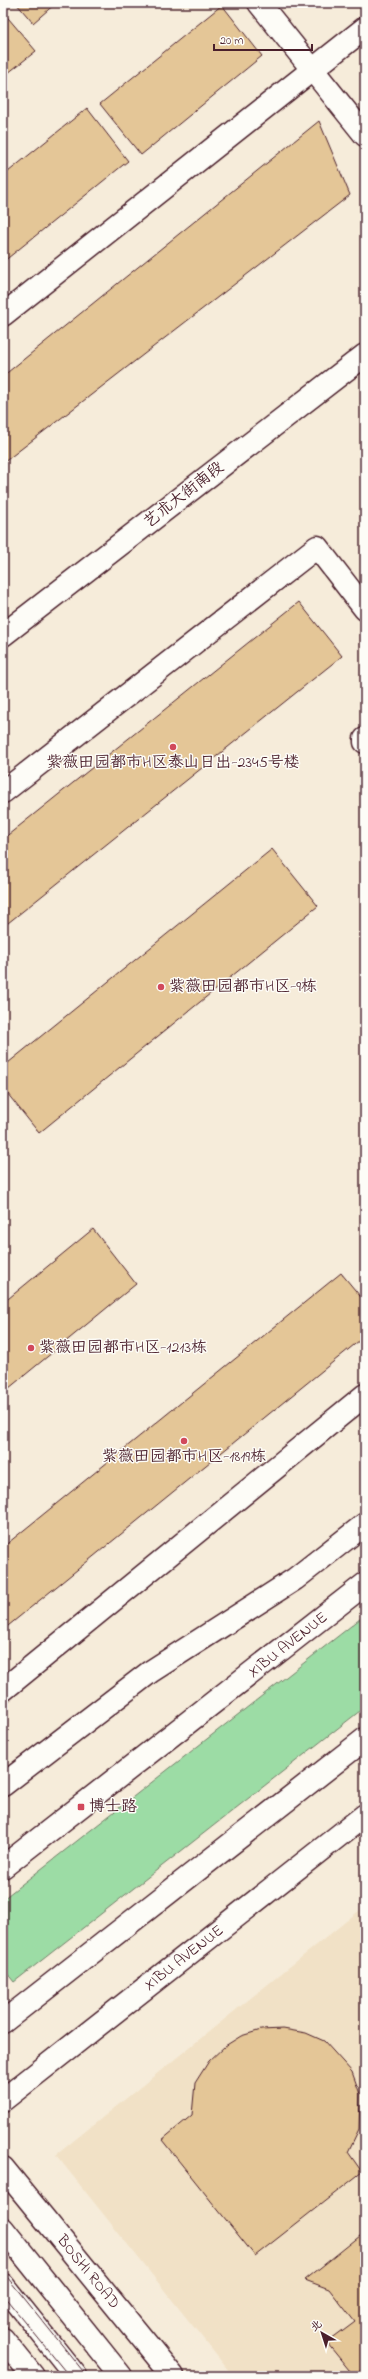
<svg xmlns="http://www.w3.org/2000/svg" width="368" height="2379" font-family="'Indie Flower','LXGW WenKai TC',sans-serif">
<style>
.built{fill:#f1e1c6}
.green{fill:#9cdca5;stroke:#737e68}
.building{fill:#e4c697;stroke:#4a1f2b}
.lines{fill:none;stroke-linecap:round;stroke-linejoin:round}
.minor-casing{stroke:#4a1f2b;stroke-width:25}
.major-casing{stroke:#4a1f2b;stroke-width:25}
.minor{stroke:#fdfcf7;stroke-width:22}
.major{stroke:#fdfcf7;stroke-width:22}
.tram{stroke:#4a1f2b;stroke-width:1}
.poi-dot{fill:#d1495b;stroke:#fdfcf7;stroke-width:1.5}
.labels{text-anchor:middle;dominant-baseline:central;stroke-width:3;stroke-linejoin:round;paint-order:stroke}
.street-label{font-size:16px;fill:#4a1f2b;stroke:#fdfcf7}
.poi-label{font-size:16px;fill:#4a1f2b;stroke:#fdfcf7;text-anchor:start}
</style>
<rect width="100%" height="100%" fill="#f6ecda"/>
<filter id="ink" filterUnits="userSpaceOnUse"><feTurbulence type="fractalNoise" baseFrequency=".025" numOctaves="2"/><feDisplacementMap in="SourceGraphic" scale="8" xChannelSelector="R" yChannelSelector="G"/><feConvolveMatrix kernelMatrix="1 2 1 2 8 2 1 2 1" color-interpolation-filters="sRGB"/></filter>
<g filter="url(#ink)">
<path class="built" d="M365 1906V2376H233L56 2155Z"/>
<path class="green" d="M365 1615V1707L14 1982 3 1968V1899Z"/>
<g class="building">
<path d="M16 3H56L33 23Z"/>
<path d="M222 5 262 56 141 155 100 104Z"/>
<path d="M3 12 36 51 3 77Z"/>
<path d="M87 108 128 161 3 262V176Z"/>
<path d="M319 121 350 195 3 463V376Z"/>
<path d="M299 602 342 656 3 927V839Z"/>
<path d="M272 849 318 906 39 1133 3 1088V1067Z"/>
<path d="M93 1229 136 1284 3 1393V1303Z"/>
<path d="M341 1273 365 1302V1336L3 1630V1547Z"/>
<path d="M283 2029 306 2033 324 2041 352 2072 360 2094 359 2129 348 2152 362 2172 255 2256 162 2140 192 2115 195 2083 209 2061 225 2046 241 2036 261 2030Z"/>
<path d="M365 2232V2376H354L327 2343 355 2322 329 2289 305 2280Z"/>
</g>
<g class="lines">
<defs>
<g id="minor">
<path d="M259 3 365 135"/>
<path d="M3 315 365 28"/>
<path d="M3 635 365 355"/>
<path d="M365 739V742"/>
<path d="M3 792 317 547 365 609"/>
<path d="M3 1690 365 1395"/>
<path d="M3 1785 150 1672 295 1579 365 1524"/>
<path d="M3 2100 365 1815"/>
<path d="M3 2168 173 2376"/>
<path d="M3 2229 121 2376"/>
<path d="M3 2285 76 2376"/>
<path d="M3 2339 33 2376"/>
</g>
<g id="major">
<path d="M3 1867 365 1584"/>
<path d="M3 2022 365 1739"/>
</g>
</defs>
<use href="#minor" class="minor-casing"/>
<use href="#major" class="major-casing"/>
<use href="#minor" class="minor"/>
<use href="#major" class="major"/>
<g class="tram">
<path d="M3 2272 87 2376"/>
<path d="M3 2295 69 2376"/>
</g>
</g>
</g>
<g class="poi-dot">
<circle cx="173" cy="747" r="4"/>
<circle cx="161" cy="987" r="4"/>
<circle cx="31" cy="1348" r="4"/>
<circle cx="184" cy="1441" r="4"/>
<rect x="77" y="1803" width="8" height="8" rx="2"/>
</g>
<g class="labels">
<g class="street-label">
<text transform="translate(184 495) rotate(-38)">艺术大街南段</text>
<text transform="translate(288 1645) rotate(-38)">XIBU AVENUE</text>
<text transform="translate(184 1958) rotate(-38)">XIBU AVENUE</text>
<text transform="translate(88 2272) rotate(51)">BOSHI ROAD</text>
</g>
<g class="poi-label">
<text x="173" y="763" text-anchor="middle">紫薇田园都市H区泰山日出-2345号楼</text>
<text x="169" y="987">紫薇田园都市H区-9栋</text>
<text x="39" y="1348">紫薇田园都市H区-1213栋</text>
<text x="184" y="1457" text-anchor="middle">紫薇田园都市H区-1819栋</text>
<text x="89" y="1807">博士路</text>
</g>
</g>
<rect width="368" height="2379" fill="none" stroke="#fdfcf7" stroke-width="16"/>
<rect x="8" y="8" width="352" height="2363" fill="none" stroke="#4a1f2b" stroke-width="1.5" filter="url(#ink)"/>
<g transform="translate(322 2333) rotate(321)" stroke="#fdfcf7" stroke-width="3" paint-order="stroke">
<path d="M0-3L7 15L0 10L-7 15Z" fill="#4a1f2b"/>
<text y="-6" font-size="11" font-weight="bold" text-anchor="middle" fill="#4a1f2b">北</text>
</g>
<path d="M214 44v6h98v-6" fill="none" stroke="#4a1f2b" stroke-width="2"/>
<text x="220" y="44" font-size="12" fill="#4a1f2b" stroke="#fdfcf7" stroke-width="3" paint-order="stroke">20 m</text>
</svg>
